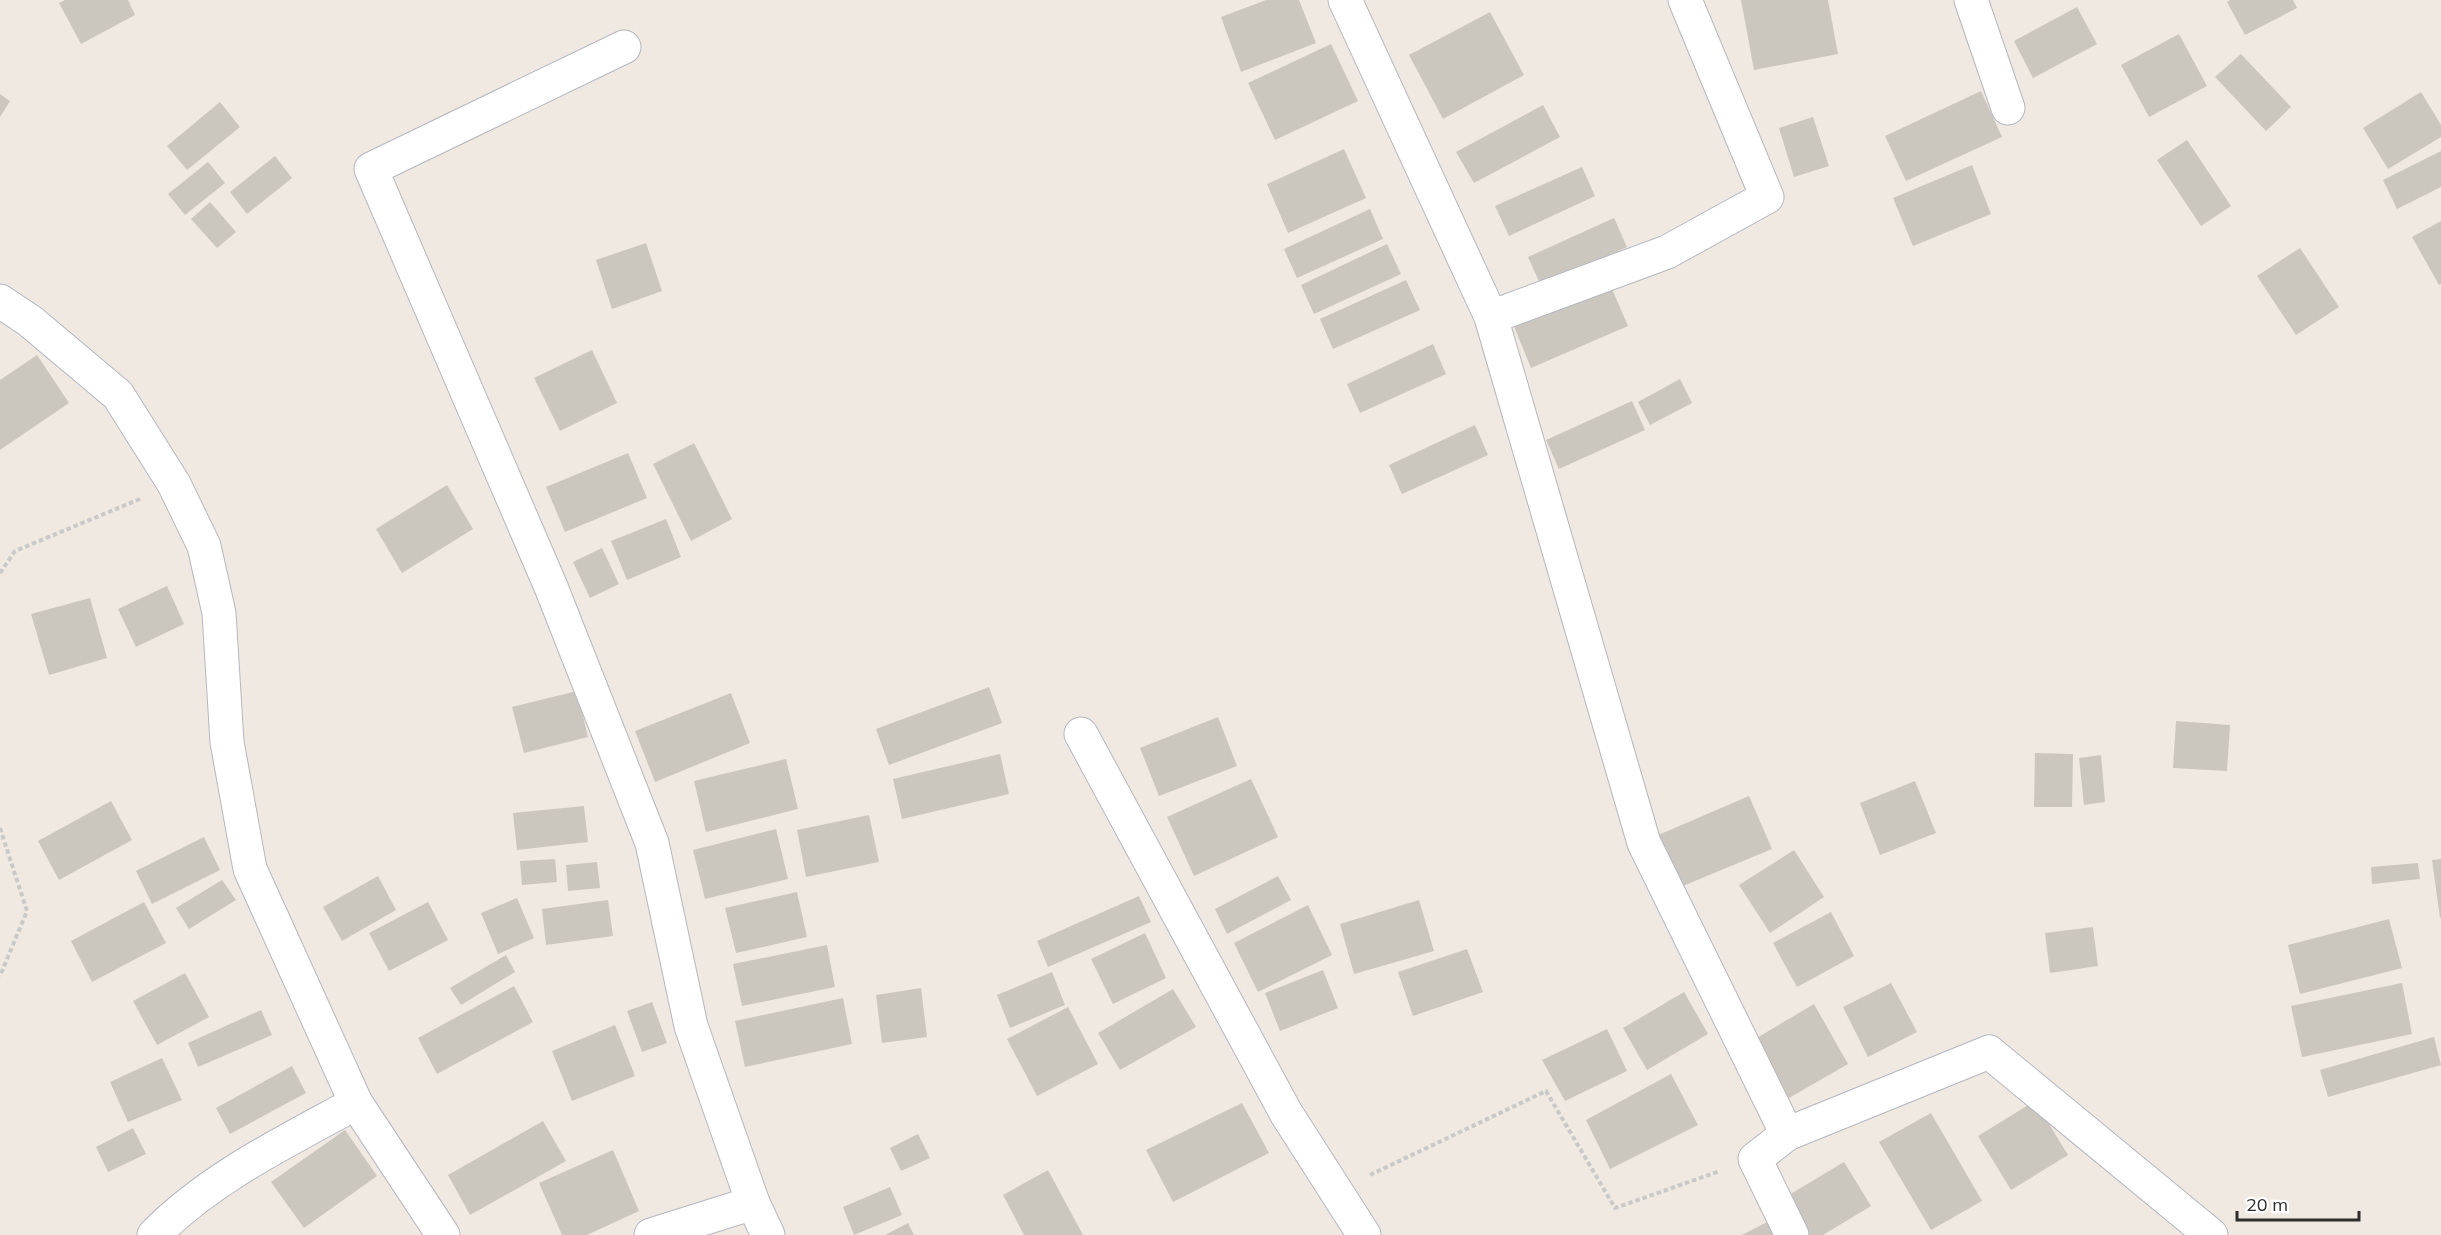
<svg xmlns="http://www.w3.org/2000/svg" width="2441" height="1235" font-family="Mulish,sans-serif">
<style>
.building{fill:#cbc7bf}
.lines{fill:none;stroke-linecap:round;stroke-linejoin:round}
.minor-casing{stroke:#b4b7c1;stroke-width:35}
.path{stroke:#c9c9c9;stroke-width:4;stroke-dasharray:4.5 3;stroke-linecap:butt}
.minor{stroke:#fff;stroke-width:33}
</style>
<rect width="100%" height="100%" fill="#efe9e1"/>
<g class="building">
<path d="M65 0H128L135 15 81 44 59 3Z"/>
<path d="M1266 0H1299L1316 43 1241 72 1221 17Z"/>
<path d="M1741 0H1828L1838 54 1754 70Z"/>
<path d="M2230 0H2293L2297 8 2245 35 2227 2Z"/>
<path d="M2077 7 2097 44 2033 78 2014 41Z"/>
<path d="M1490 12 1524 75 1443 119 1409 55Z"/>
<path d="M2179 34 2207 86 2149 117 2121 65Z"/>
<path d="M1331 44 1358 101 1275 140 1248 83Z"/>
<path d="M2241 54 2291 107 2266 131 2215 77Z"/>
<path d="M1981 91 2002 137 1906 181 1885 136Z"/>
<path d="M2421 92 2441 125V137L2388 169 2363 128Z"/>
<path d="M0 94 10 101 0 117Z"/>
<path d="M220 102 240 127 187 170 167 146Z"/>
<path d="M1543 105 1560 137 1474 183 1456 152Z"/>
<path d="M1813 117 1829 166 1794 177 1779 128Z"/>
<path d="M2187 140 2231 206 2201 226 2157 160Z"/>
<path d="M1344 149 1366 198 1288 233 1267 184Z"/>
<path d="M2441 151V187L2397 209 2383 180Z"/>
<path d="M275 156 292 178 247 214 230 192Z"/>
<path d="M208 162 225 183 185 215 168 194Z"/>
<path d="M1972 165 1991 214 1913 246 1893 198Z"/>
<path d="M1582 167 1595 196 1509 236 1495 206Z"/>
<path d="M210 202 236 232 217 248 191 219Z"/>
<path d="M1370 209 1383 239 1297 278 1284 249Z"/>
<path d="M1614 218 1627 247 1541 286 1528 257Z"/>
<path d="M2441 221V284L2439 285 2412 237Z"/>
<path d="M646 243 662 291 612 309 596 260Z"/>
<path d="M1387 244 1401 274 1314 314 1301 285Z"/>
<path d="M2300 248 2339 307 2296 335 2257 276Z"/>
<path d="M1406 280 1420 310 1333 349 1320 319Z"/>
<path d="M1609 282 1628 326 1531 368 1513 324Z"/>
<path d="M1433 344 1446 374 1360 413 1347 384Z"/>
<path d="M592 350 617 403 560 431 534 378Z"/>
<path d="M37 355 69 403 0 450V380Z"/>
<path d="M1680 379 1692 403 1650 425 1638 402Z"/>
<path d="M1632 401 1645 430 1559 469 1546 440Z"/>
<path d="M1475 425 1488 455 1402 494 1389 465Z"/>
<path d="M694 443 732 519 691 541 653 464Z"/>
<path d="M628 453 647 498 565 532 546 487Z"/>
<path d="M447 485 473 529 402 573 376 529Z"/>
<path d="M666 519 681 557 627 580 611 541Z"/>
<path d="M602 548 619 584 590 598 573 562Z"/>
<path d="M167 586 184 624 136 647 118 609Z"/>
<path d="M90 598 107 658 49 675 31 614Z"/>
<path d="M989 687 1002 723 889 765 876 729Z"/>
<path d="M577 691 588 737 524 753 512 707Z"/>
<path d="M731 693 750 743 655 782 635 731Z"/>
<path d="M1218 717 1237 766 1159 796 1140 748Z"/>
<path d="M2176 721 2230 725 2227 771 2173 768Z"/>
<path d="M2035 753 2073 754 2072 807H2034Z"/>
<path d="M1000 754 1009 794 902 819 893 779Z"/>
<path d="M2101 755 2105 802 2084 805 2079 758Z"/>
<path d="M786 759 798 809 706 832 694 781Z"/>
<path d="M1251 779 1278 837 1194 876 1167 817Z"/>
<path d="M1915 781 1936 833 1880 855 1860 803Z"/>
<path d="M1749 796 1772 849 1678 888 1656 836Z"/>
<path d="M111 801 132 840 59 880 38 841Z"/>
<path d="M584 806 588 842 517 850 513 813Z"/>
<path d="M869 815 879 862 806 877 797 830Z"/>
<path d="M776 829 788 879 705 899 693 850Z"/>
<path d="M204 837 220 870 152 904 136 871Z"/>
<path d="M1794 850 1824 897 1770 933 1739 885Z"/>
<path d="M555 859 557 882 522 885 520 861Z"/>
<path d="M2441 859V918H2440L2432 860Z"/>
<path d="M597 862 600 888 568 891 566 865Z"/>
<path d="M2418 863 2420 879 2372 884 2371 867Z"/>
<path d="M378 876 396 910 342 941 323 907Z"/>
<path d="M1278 876 1291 900 1227 934 1215 909Z"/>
<path d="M222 880 236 900 189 929 176 908Z"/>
<path d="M797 892 807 937 736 953 725 908Z"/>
<path d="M1139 896 1151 922 1048 967 1037 941Z"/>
<path d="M517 898 534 938 498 954 481 913Z"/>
<path d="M608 900 613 936 546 945 542 909Z"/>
<path d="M1419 900 1434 951 1354 974 1340 924Z"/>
<path d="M144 902 166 943 92 982 71 941Z"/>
<path d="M428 902 448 940 389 971 369 933Z"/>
<path d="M1308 905 1332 955 1258 992 1234 943Z"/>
<path d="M1831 912 1854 956 1797 987 1773 943Z"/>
<path d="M2389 919 2402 968 2300 994 2288 945Z"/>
<path d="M2093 927 2098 966 2050 973 2045 933Z"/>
<path d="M1145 933 1166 978 1113 1004 1091 959Z"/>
<path d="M827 945 835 987 742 1006 733 964Z"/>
<path d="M1467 949 1483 992 1413 1016 1398 972Z"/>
<path d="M506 955 515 972 461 1005 450 988Z"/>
<path d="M1323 970 1338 1008 1280 1031 1265 993Z"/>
<path d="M1052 972 1065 1005 1010 1028 997 995Z"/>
<path d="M185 973 209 1017 157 1045 133 1001Z"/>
<path d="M1891 983 1917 1032 1868 1057 1843 1007Z"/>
<path d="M2402 983 2412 1034 2302 1057 2291 1006Z"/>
<path d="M514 986 533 1022 437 1074 418 1038Z"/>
<path d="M921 988 927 1037 882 1043 876 995Z"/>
<path d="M1173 989 1196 1027 1120 1070 1098 1033Z"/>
<path d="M1684 992 1708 1034 1647 1070 1623 1028Z"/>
<path d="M843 998 852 1044 745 1067 735 1021Z"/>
<path d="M652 1002 667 1043 642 1052 627 1011Z"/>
<path d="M1814 1004 1848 1064 1789 1098 1755 1039Z"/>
<path d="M1068 1007 1098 1064 1037 1096 1007 1039Z"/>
<path d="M261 1010 272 1035 198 1067 188 1043Z"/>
<path d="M615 1025 635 1076 572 1101 552 1051Z"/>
<path d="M1607 1029 1627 1071 1565 1101 1542 1060Z"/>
<path d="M2434 1037 2441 1065 2328 1097 2320 1070Z"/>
<path d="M162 1058 182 1100 128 1122 110 1082Z"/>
<path d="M292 1066 306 1093 230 1134 216 1108Z"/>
<path d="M1671 1074 1698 1125 1610 1169 1586 1120Z"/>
<path d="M2035 1101 2068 1155 2011 1190 1978 1136Z"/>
<path d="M1242 1103 1269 1153 1173 1202 1146 1150Z"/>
<path d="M1931 1113 1982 1201 1931 1230 1879 1142Z"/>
<path d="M543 1121 566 1161 470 1215 448 1175Z"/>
<path d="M133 1128 146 1154 108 1172 96 1147Z"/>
<path d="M345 1130 377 1176 304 1228 271 1182Z"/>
<path d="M918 1134 930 1158 901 1171 890 1148Z"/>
<path d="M613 1150 639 1211 587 1235H562L539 1183Z"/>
<path d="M1844 1162 1871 1206 1823 1235H1806L1784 1198Z"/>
<path d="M1048 1170 1083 1235H1024L1003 1195Z"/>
<path d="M890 1187 902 1215 854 1235 843 1207Z"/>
<path d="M1777 1217 1786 1235H1742Z"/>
<path d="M908 1223 914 1235H885Z"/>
</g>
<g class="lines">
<defs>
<g id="minor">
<path d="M1345 0 1491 317 1644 843 1787 1134 1755 1159 1792 1235"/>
<path d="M1971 0 2008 108"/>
<path d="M624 47 371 169 551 587 652 843 691 1026 753 1203 768 1235"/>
<path d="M0 301 30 321 118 395 174 484 204 546 219 613 227 742 250 869 356 1103 443 1235"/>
<path d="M1491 317 1667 252 1767 197 1685 0"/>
<path d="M1081 734 1286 1113 1364 1235"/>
<path d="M1787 1134 1989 1052 2211 1235"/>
<path d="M154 1235C210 1178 285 1142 356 1103"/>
<path d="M651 1235 753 1203"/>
</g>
</defs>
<use href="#minor" class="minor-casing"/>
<g class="path">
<path d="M0 573 15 551 140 499"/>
<path d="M0 828 27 911 0 976"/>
<path d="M1370 1175 1546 1091 1615 1208 1720 1171"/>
</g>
<use href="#minor" class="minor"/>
</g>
<path d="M2237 1211v9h122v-9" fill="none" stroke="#2e2e2e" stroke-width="3"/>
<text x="2246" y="1211" font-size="18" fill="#2e2e2e" stroke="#ffffff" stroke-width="4.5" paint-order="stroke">20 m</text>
</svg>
